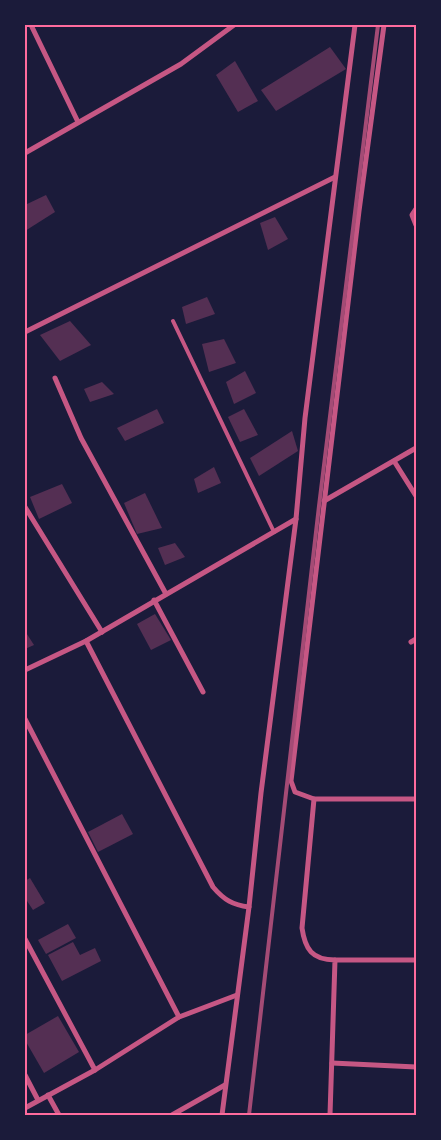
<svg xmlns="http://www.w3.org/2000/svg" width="441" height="1140" font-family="'IBM Plex Sans',sans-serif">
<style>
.building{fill:#542f53}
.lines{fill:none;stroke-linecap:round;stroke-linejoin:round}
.service{stroke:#c65784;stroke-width:4}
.minor{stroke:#c65784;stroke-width:5}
.rail{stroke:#a44b75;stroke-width:4}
.neatline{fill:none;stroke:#ff6b9d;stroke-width:2}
</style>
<rect width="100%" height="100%" fill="#1b1b3a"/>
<g class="building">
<path d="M330 47 346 69 276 111 261 90Z"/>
<path d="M235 61 258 101 238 112 216 75Z"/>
<path d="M46 195 55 212 25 231V205Z"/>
<path d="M275 217 288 239 268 250 260 223Z"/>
<path d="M207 297 215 314 186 324 182 307Z"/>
<path d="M70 321 91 345 60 361 40 335Z"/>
<path d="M224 339 236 363 209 372 202 344Z"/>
<path d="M245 371 256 393 234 404 226 382Z"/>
<path d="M102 382 114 394 90 402 84 389Z"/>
<path d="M157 409 164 423 125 441 117 428Z"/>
<path d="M244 409 258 435 240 442 228 417Z"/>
<path d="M292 431 298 451 259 476 250 458Z"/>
<path d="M214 467 221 483 198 493 194 479Z"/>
<path d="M62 484 72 503 39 519 30 497Z"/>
<path d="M145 493 162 528 137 534 124 503Z"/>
<path d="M175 543 185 557 165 565 158 548Z"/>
<path d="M155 614 171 640 151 650 137 624Z"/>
<path d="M25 631 34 645 25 649Z"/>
<path d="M122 814 133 834 98 852 88 832Z"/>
<path d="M30 878 45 903 33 910 25 898V881Z"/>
<path d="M68 924 76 938 46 954 38 940Z"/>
<path d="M73 942 80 955 95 948 101 961 62 981 48 955Z"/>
<path d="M58 1016 79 1052 44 1073 25 1040V1035Z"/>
</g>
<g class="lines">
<path class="service" d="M173 321 274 532"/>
<g class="minor">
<path d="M31 25 78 122"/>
<path d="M25 153 181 64 234 25"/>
<path d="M416 209 412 215 416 225"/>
<path d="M25 332 335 177"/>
<path d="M55 378 81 438 166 594"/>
<path d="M394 461 416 496"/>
<path d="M324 501 416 448"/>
<path d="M25 507 102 632"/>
<path d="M154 600 203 692"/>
<path d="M86 641 213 887C224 900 233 905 249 907"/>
<path d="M411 642 416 639"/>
<path d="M25 670 86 641 296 519"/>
<path d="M25 719 179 1017 95 1070 25 1108"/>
<path d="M314 799H416"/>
<path d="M25 939 95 1070"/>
<path d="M335 960H416"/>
<path d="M179 1017 237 995"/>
<path d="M332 1063 416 1067"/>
<path d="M25 1075 38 1100"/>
<path d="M48 1095 59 1115"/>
<path d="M172 1115 225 1085"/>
<path d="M222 1115 249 907 261 793 296 519 305 418 355 25"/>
<path d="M330 1115 335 960C312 960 305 949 302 928L314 799 295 792 291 781 359 211 384 25"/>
</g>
<path class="rail" d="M249 1115 319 506 378 25"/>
</g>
<rect width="441" height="1140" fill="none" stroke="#1b1b3a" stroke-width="52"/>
<rect x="26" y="26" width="389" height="1088" class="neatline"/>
</svg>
